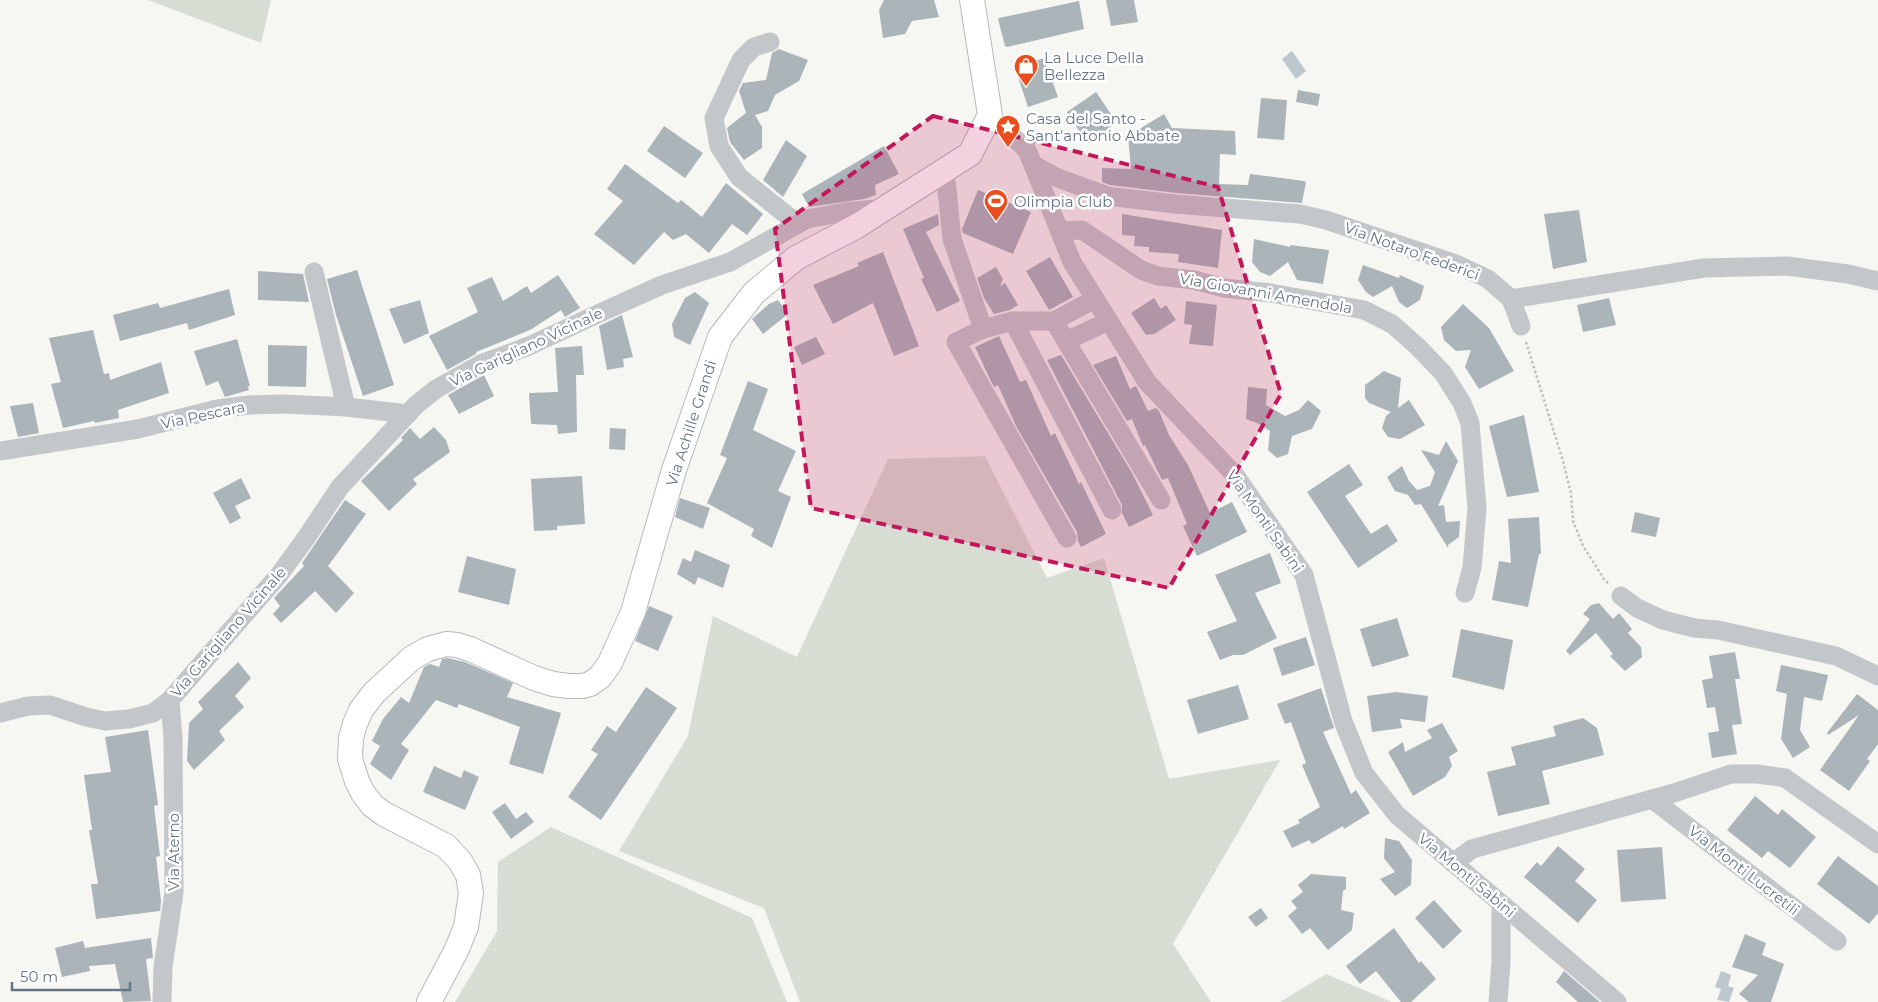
<svg xmlns="http://www.w3.org/2000/svg" width="1878" height="1002" font-family="Montserrat,sans-serif">
<style>
.green{fill:#d7ddd3}
.water{fill:#bcc8cd}
.building{fill:#abb4b9}
.lines{fill:none;stroke-linecap:round;stroke-linejoin:round}
.major-casing{stroke:#b6babe;stroke-width:26}
.path{stroke:#bdbfc1;stroke-width:2.5;stroke-dasharray:2.5 2.5;stroke-linecap:butt}
.minor{stroke:#c3c7ca;stroke-width:19}
.major{stroke:#fff;stroke-width:24}
.marked{fill:#c2185b;fill-opacity:0.2;stroke:#c2185b;stroke-width:4;stroke-dasharray:10 6;stroke-linejoin:round}
.labels{text-anchor:middle;dominant-baseline:central;stroke-width:5;stroke-linejoin:round;paint-order:stroke}
.poi-label{font-size:15px;fill:#647685;stroke:#fff;text-anchor:start}
.street-label{font-size:15px;fill:#647685;stroke:#fff}
</style>
<rect width="100%" height="100%" fill="#f6f6f2"/>
<g class="green">
<path d="M148 0H271L261 43Z"/>
<path d="M985 456 1047 578 1104 558 1169 779 1280 760 1173 944 1211 1002H800L764 908 619 851 688 736 713 616 797 657 888 459Z"/>
<path d="M551 827 752 918 787 1002H455L497 931 498 862Z"/>
<path d="M1326 974 1392 1002H1280Z"/>
</g>
<g class="water">
<path d="M1292 51 1306 71 1296 79 1282 59Z"/>
<path d="M1721 971 1731 975 1728 986 1734 988 1729 1002 1717 1000 1721 989 1715 987Z"/>
</g>
<g class="building">
<path d="M884 0H934L939 17 912 21 905 34 883 38 879 10Z"/>
<path d="M1106 0H1134L1138 22 1111 26Z"/>
<path d="M1079 1 1084 29 1007 47 1005 46 998 19 999 18Z"/>
<path d="M779 49 808 60 799 81 775 95 768 111 755 115 762 127V148L744 160 730 142 727 128 746 113 739 91 743 83 766 80 772 53Z"/>
<path d="M1044 58 1058 97 1028 107 1015 68Z"/>
<path d="M1298 90 1320 94 1318 106 1296 102Z"/>
<path d="M1096 92 1117 123 1087 143 1067 112Z"/>
<path d="M1261 98 1287 100 1284 140 1257 138Z"/>
<path d="M1164 114 1172 128 1235 131 1236 155 1220 154 1219 184 1248 185 1250 174 1304 181 1306 182 1302 203 1176 193 1110 185 1102 182V168L1131 169 1128 136Z"/>
<path d="M664 126 703 153 685 178 647 151Z"/>
<path d="M786 140 807 156 783 197 763 180Z"/>
<path d="M884 146 899 174 875 185 876 195 864 199 809 207 802 194Z"/>
<path d="M625 164 678 203 681 200 702 217 726 183 763 214 747 235 732 224 709 253 686 234 673 240 664 232 634 265 594 234 623 201 607 189Z"/>
<path d="M978 190 1031 212 1013 254 963 233 962 229Z"/>
<path d="M1579 210 1587 262 1553 269 1544 214Z"/>
<path d="M938 214 939 225 926 232 960 301 937 312 921 279 924 278 903 229Z"/>
<path d="M1122 214 1222 230 1218 268 1178 262 1179 254 1149 252V247L1134 246 1135 236 1122 235Z"/>
<path d="M1254 239 1290 247V245L1329 250 1323 284 1297 280 1288 262 1270 276 1260 272 1252 262Z"/>
<path d="M883 252 919 346 894 356 873 303 833 324 813 285 859 266 857 263Z"/>
<path d="M1050 257 1073 297 1049 310 1026 271Z"/>
<path d="M1363 265 1399 278 1400 275 1424 286 1420 300 1407 308 1399 302 1392 286 1373 297 1366 292 1358 280Z"/>
<path d="M996 267 1003 279 1000 286 1005 283 1018 305 1010 310 994 314 984 298 977 278Z"/>
<path d="M357 270 394 385 363 396 336 315 327 279Z"/>
<path d="M258 271 303 274 309 302 258 300Z"/>
<path d="M558 275 580 308 565 317 561 310 530 330 476 352V354L447 370 429 336 478 312 467 288 492 277 503 301 527 286 531 293Z"/>
<path d="M229 289 235 315 189 330 187 323 120 341 113 315 158 303 160 308Z"/>
<path d="M695 292 709 303 690 345 674 337 672 324 685 298Z"/>
<path d="M1154 298 1161 309 1166 305 1176 320 1154 334 1146 335 1131 313Z"/>
<path d="M1609 298 1616 325 1583 332 1577 305Z"/>
<path d="M420 300 429 333 404 344 389 309Z"/>
<path d="M778 300 788 314 763 334 752 319 769 304Z"/>
<path d="M1186 301 1217 305 1213 346 1189 344 1192 325 1184 324Z"/>
<path d="M1463 304 1489 328 1514 371 1479 389 1465 367 1471 350 1456 351 1444 340 1441 327Z"/>
<path d="M622 315 633 357 623 359 624 367 607 370 599 326Z"/>
<path d="M93 330 104 374 109 373 110 380 161 362 169 393 118 410 119 418 95 423 94 421 63 428 51 384 61 382 49 338Z"/>
<path d="M999 336 1020 382 1026 380 1051 436 1055 433 1079 484 1081 482 1106 534 1081 547 1078 541 1077 532 1016 426 998 385 994 387 989 377 975 347Z"/>
<path d="M816 337 825 354 802 365 794 347Z"/>
<path d="M237 339 250 386H248L249 390 225 397 218 381 206 386 194 351Z"/>
<path d="M268 345 307 346 306 387 268 386Z"/>
<path d="M582 346 584 375H576L577 432 558 434 557 425 531 424 529 393 558 392 555 348Z"/>
<path d="M1061 355 1132 473 1153 515 1129 527 1122 513V505L1047 360Z"/>
<path d="M1116 356 1130 389 1136 386 1148 411 1156 408 1159 411 1169 435 1188 465 1210 513 1232 502 1247 532 1197 556 1183 526 1187 524 1168 478 1162 480 1145 445 1143 446 1132 419 1127 421 1093 365Z"/>
<path d="M1384 371 1401 378 1398 408 1409 400 1425 425 1400 439 1388 437 1382 428 1386 416 1391 412 1369 403 1365 398V385Z"/>
<path d="M484 375 494 396 459 414 448 395Z"/>
<path d="M748 381 768 389 753 430 796 451 778 491 791 497 772 548 751 536 754 529 707 503 727 458 720 455Z"/>
<path d="M1248 387 1267 389 1266 405 1285 416 1299 410 1308 400 1321 411 1312 429 1292 436 1288 454 1277 458 1268 450 1270 431 1257 423 1246 419Z"/>
<path d="M33 403 39 433 18 437 10 406Z"/>
<path d="M1524 415 1539 492 1507 497 1489 426Z"/>
<path d="M434 427 446 440 450 452 413 479 417 484 389 511 361 481 403 440 401 438 410 428 420 439Z"/>
<path d="M610 428 626 429 625 450 609 449Z"/>
<path d="M1446 441 1458 461 1438 506 1444 505 1446 522 1460 521 1459 537 1448 545V548L1421 504 1415 505 1408 495 1395 491 1387 477 1402 466 1409 481 1417 490 1430 486 1435 472 1421 450 1439 455Z"/>
<path d="M1349 464 1363 485 1345 496 1371 534 1387 524 1398 541 1358 568 1307 492Z"/>
<path d="M582 476 585 524 557 526V530L534 531 531 479Z"/>
<path d="M241 478 251 498 235 506 241 518 230 524 213 493Z"/>
<path d="M680 498 710 508 703 529 675 517Z"/>
<path d="M345 500 366 514 328 566 354 593 336 613 315 591 281 623 273 614 280 606 274 598 304 566 302 563Z"/>
<path d="M1635 512 1660 518 1656 537 1631 532Z"/>
<path d="M1539 517 1541 554H1539L1528 607 1492 600 1499 561 1511 563 1508 519Z"/>
<path d="M695 550 730 565 723 588 698 577 695 585 677 574 683 558 691 562Z"/>
<path d="M1270 553 1281 583 1255 593 1277 638 1243 655H1233L1220 660 1207 632 1237 621 1215 575Z"/>
<path d="M467 556 516 569 509 605 458 592Z"/>
<path d="M1599 603 1613 619 1619 613 1632 629 1628 633 1641 647 1642 657 1625 671 1610 656 1613 654 1596 633 1570 655 1566 651 1590 619 1583 614 1591 605Z"/>
<path d="M649 606 673 616 658 651 635 641Z"/>
<path d="M1397 618 1409 656 1372 667 1360 629Z"/>
<path d="M1461 629 1513 640 1504 690 1452 677Z"/>
<path d="M1306 637 1315 665 1282 676 1273 648Z"/>
<path d="M1735 652 1740 679H1735L1742 724 1732 725 1737 754 1712 758 1708 733 1719 731 1715 707 1707 708 1702 680 1713 678 1709 656Z"/>
<path d="M447 658 465 662 513 683 507 697 561 713 543 774 509 764 520 727 459 704 457 708 436 700 401 744 409 750 391 780 370 764 380 746 372 741 383 719 401 697 409 703 424 667 430 664 439 667 442 659Z"/>
<path d="M238 662 251 678 235 696 244 707 219 731 225 740 194 770 187 761 189 723 203 709 198 702Z"/>
<path d="M1781 665 1828 675 1822 701 1804 697 1800 730 1810 747 1793 758 1781 739 1787 694 1776 691Z"/>
<path d="M1238 685 1249 719 1198 734 1187 700Z"/>
<path d="M646 687 677 708 601 820 568 797 598 754 591 750 607 726 616 732Z"/>
<path d="M1321 688 1334 728 1323 732 1351 794 1356 790 1370 813 1344 829 1343 826 1312 844 1309 840 1292 848 1283 831 1300 823 1298 820 1320 807 1302 765 1306 763 1291 722 1285 724 1277 704Z"/>
<path d="M1396 692 1428 696 1425 722 1400 719 1402 728 1372 732 1367 696Z"/>
<path d="M1857 694 1878 710V744L1867 759 1870 761 1849 791 1820 770 1859 715 1828 735 1827 733Z"/>
<path d="M1583 718 1597 728 1604 755 1542 771 1550 804 1498 816 1487 772 1516 765 1511 747 1556 736 1553 726Z"/>
<path d="M1442 723 1458 751 1449 757 1452 766 1445 777 1413 796 1388 752 1403 742 1405 752 1432 738 1427 730Z"/>
<path d="M148 730 158 805 154 806 160 856 156 857 161 901 160 911 96 919 91 884H98L89 830H92L84 775 111 772 105 737Z"/>
<path d="M434 766 461 778 464 770 479 777 465 810 423 792Z"/>
<path d="M1755 796 1778 815 1782 809 1816 837 1790 868 1768 851 1762 858 1727 830Z"/>
<path d="M505 803 516 819 526 812 534 822 511 839 492 812Z"/>
<path d="M1385 838 1399 841 1412 860 1411 885 1395 896 1380 879 1395 872 1384 858Z"/>
<path d="M1558 846 1585 869 1575 881 1597 900 1578 923 1524 877 1537 862 1541 866Z"/>
<path d="M1662 847 1666 899 1621 902 1617 850Z"/>
<path d="M1838 856 1878 886V913L1869 924 1817 884Z"/>
<path d="M1311 874 1346 877V889L1343 891 1341 910 1354 913 1352 930 1328 950 1310 928 1302 934 1288 916 1297 908 1291 901 1303 892 1298 885Z"/>
<path d="M1434 900 1462 931 1443 949 1415 918Z"/>
<path d="M1261 908 1268 918 1256 927 1248 917Z"/>
<path d="M1394 928 1419 963 1421 961 1436 979 1411 1002H1401L1376 971 1360 984 1346 966Z"/>
<path d="M1745 934 1766 943 1762 955 1784 964 1771 1002H1749L1739 994 1758 975 1732 967Z"/>
<path d="M151 938 153 958 146 959 151 1001 123 1002 115 964 89 966 90 971 62 977 55 948 83 941 85 948Z"/>
<path d="M1564 971 1600 1002H1578L1556 982Z"/>
</g>
<g class="lines">
<defs>
<path id="major" d="M429 1002 456 951 466 927 471 893 468 875 460 861 446 846 384 814 372 805 363 793 357 781 350 759 351 738 355 724 361 710 374 693 412 658 428 649 446 644 457 645 470 649 534 678 553 684 569 686H583L590 684 600 677 610 663 633 612 674 470 720 337 754 293 796 258 857 226 970 154 990 115 972 0"/>
</defs>
<use href="#major" class="major-casing"/>
<path class="path" d="M1526 342 1563 461 1571 493 1573 521 1583 546 1604 579 1609 584"/>
<g class="minor">
<path d="M770 42 754 47 741 60 714 118 719 146 739 177 798 224"/>
<path d="M990 115 1027 150 1072 262 1147 382 1235 475 1304 575 1343 721 1364 773 1397 815 1617 1002"/>
<path d="M1034 165 1058 178 1107 196 1175 204 1300 214 1326 220 1456 264 1488 279 1511 299 1704 268 1787 266 1848 274 1878 281"/>
<path d="M945 170 952 239 983 329"/>
<path d="M1060 231 1082 230 1141 270 1158 276 1194 280 1224 288 1271 293 1364 310 1392 324 1418 347 1443 373 1462 403 1470 423 1477 508 1472 568 1465 593"/>
<path d="M314 272 346 407"/>
<path d="M1511 299 1521 326"/>
<path d="M1013 321H1054L1161 500"/>
<path d="M1054 321 1095 299"/>
<path d="M1066 341 1109 321"/>
<path d="M0 451 138 429 217 409 249 405 285 404 346 407 408 414"/>
<path d="M1067 538 956 342 983 329 1013 321 1112 510"/>
<path d="M1621 596 1637 608 1663 620 1694 628 1718 630 1836 656 1878 676"/>
<path d="M0 713 28 706 50 705 86 717 105 721 129 719 153 713 170 700 279 575 306 538 340 487 416 405 436 389 481 364 529 346 602 312 662 285 730 262 807 219 845 212 885 208"/>
<path d="M1652 799 1837 941"/>
<path d="M1453 863 1472 849 1674 793 1731 774H1758L1785 778 1878 844"/>
<path d="M162 1002 163 967 174 892 173 738 170 700"/>
<path d="M1498 1002 1501 962V904"/>
</g>
<use href="#major" class="major"/>
</g>
<path class="marked" d="M933 116 1218 187 1281 394 1169 588 811 508 775 229Z"/>
<defs>
<symbol id="shop-pin" viewBox="-11 -11 22 30"><path d="M0 17L-7.5 6A9.5 9.5 0 1 1 7.5 6Z" fill="#ea4e1e" stroke="#fff"/><path d="M-5-2.5h2.3a2.7 3.5 0 0 1 5.4 0H5L5.5 6h-11ZM-1.5-2.5h3a1.5 2.3 0 0 0-3 0Z" fill="#fff"/></symbol>
<symbol id="sight-pin" viewBox="-11 -11 22 30"><path d="M0 17L-7.5 6A9.5 9.5 0 1 1 7.5 6Z" fill="#ea4e1e" stroke="#fff"/><path d="M0-6L1.8-2.2L6-1.7L2.9 1.2L3.7 5.4L0 3.3L-3.7 5.4L-2.9 1.2L-6-1.7L-1.8-2.2Z" fill="#fff"/></symbol>
<symbol id="stadium-pin" viewBox="-11 -11 22 30"><path d="M0 17L-7.5 6A9.5 9.5 0 1 1 7.5 6Z" fill="#ea4e1e" stroke="#fff"/><path d="M0-5a6.5 5 0 1 0 0 10a6.5 5 0 1 0 0-10ZM-3.5-1.8h7v3.6h-7Z" fill="#fff"/></symbol>
</defs>
<g fill-rule="evenodd">
<use href="#shop-pin" x="1012" y="52" width="28" height="38"/>
<use href="#sight-pin" x="994" y="113" width="28" height="38"/>
<use href="#stadium-pin" x="982" y="187" width="28" height="38"/>
</g>
<g class="labels">
<g class="poi-label">
<text x="1044" y="57">La Luce Della<tspan x="1044" dy="17">Bellezza</tspan></text>
<text x="1026" y="118">Casa del Santo -<tspan x="1026" dy="17">Sant'antonio Abbate</tspan></text>
<text x="1014" y="201">Olimpia Club</text>
</g>
<g class="street-label">
<text transform="translate(1412 251) rotate(20)">Via Notaro Federici</text>
<text transform="translate(1266 293) rotate(10)">Via Giovanni Amendola</text>
<text transform="translate(526 347) rotate(-25)">Via Garigliano Vicinale</text>
<text transform="translate(203 415) rotate(-12)">Via Pescara</text>
<text transform="translate(691 423) rotate(-72)">Via Achille Grandi</text>
<text transform="translate(1265 521) rotate(55)">Via Monti Sabini</text>
<text transform="translate(228 632) rotate(-49)">Via Garigliano Vicinale</text>
<text transform="translate(173 852) rotate(-90)">Via Aterno</text>
<text transform="translate(1744 870) rotate(38)">Via Monti Lucretili</text>
<text transform="translate(1467 875) rotate(40)">Via Monti Sabini</text>
</g>
</g>
<path d="M12 982v8h118v-8" fill="none" stroke="#647685" stroke-width="2.5"/>
<text x="20" y="982" font-size="15" fill="#647685" stroke="#ffffff" stroke-width="4" paint-order="stroke">50 m</text>
</svg>
